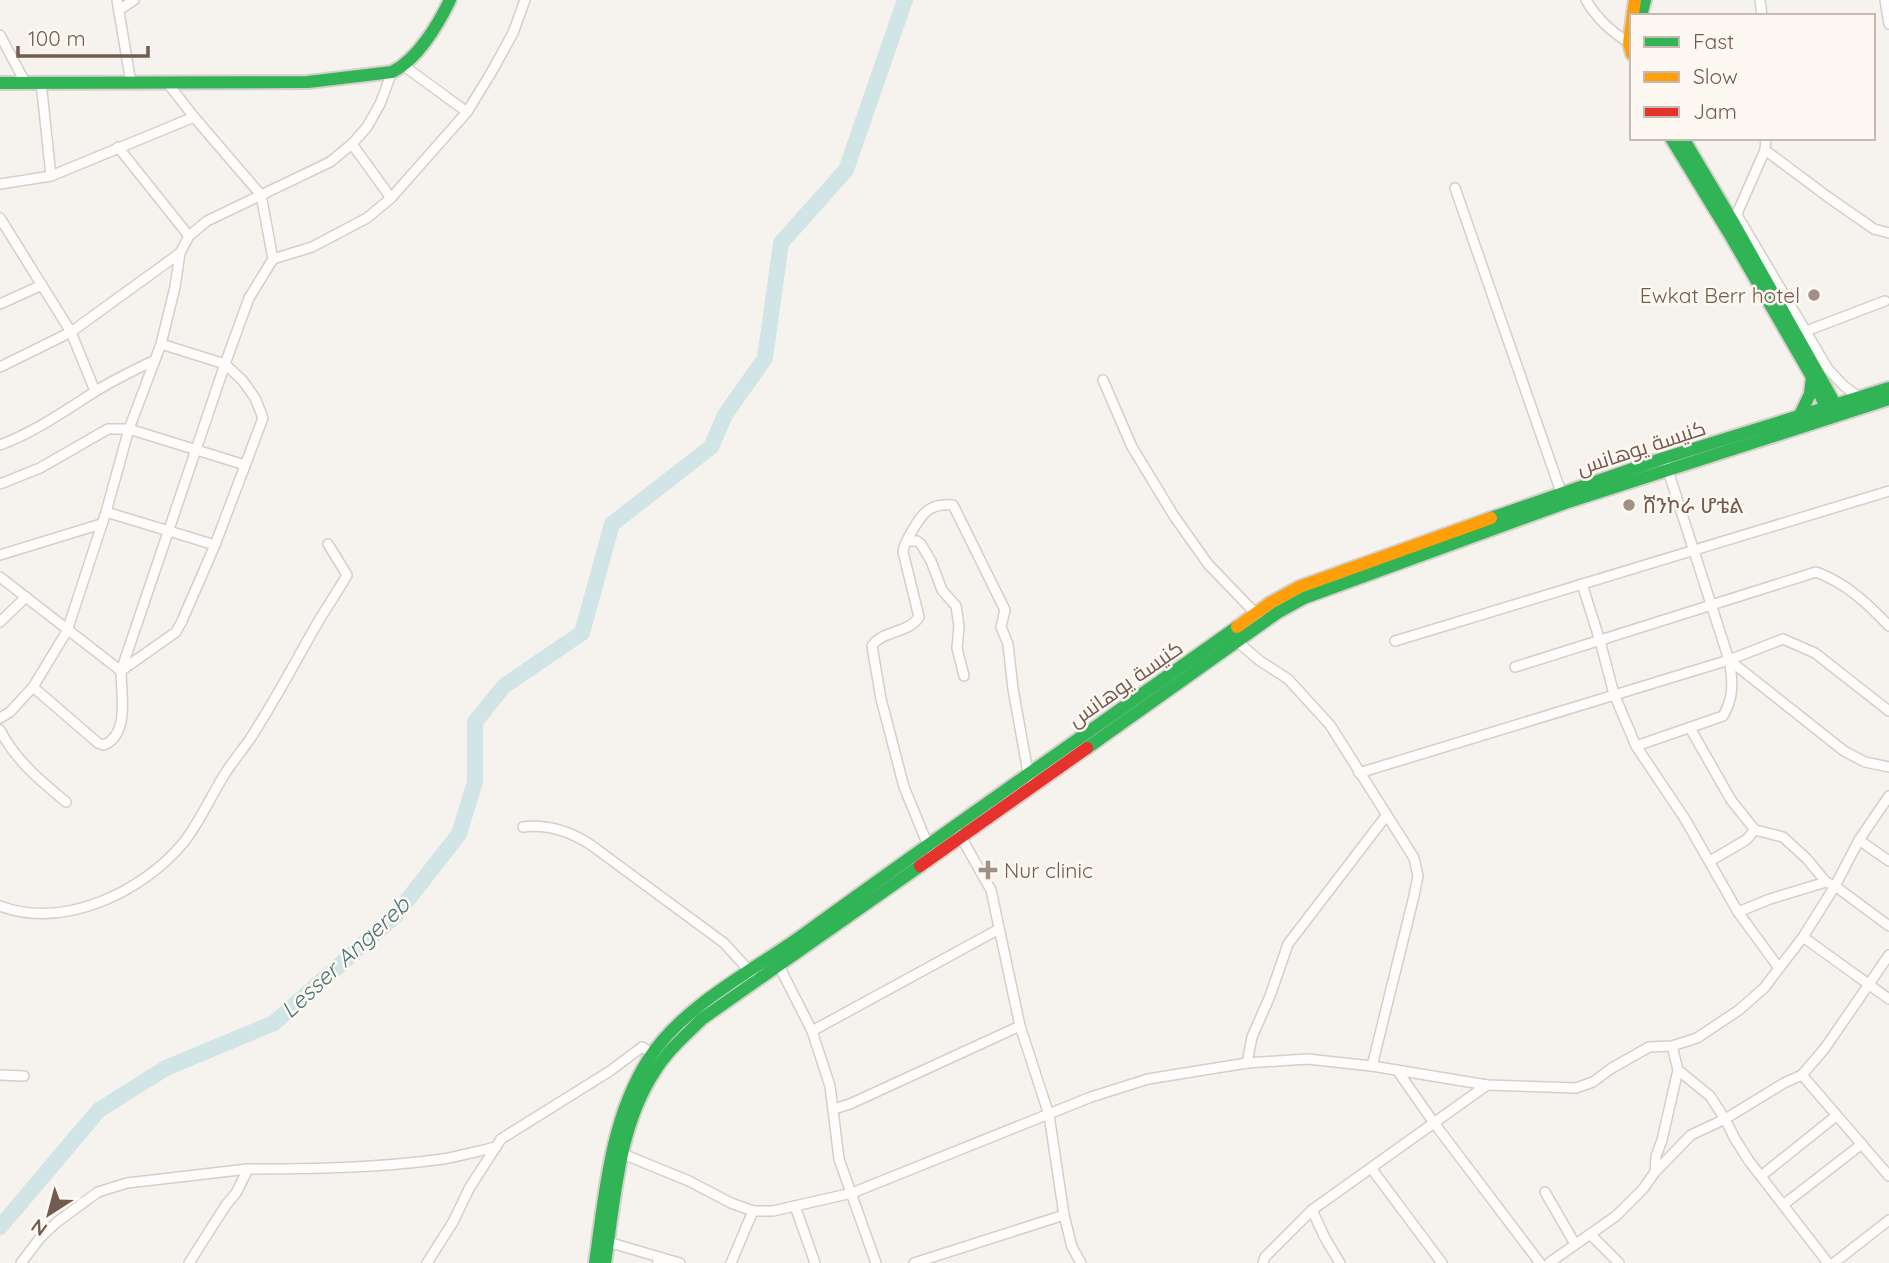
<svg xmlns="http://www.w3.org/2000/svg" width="1889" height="1263" font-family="Quicksand,Cairo,'Noto Sans Ethiopic',sans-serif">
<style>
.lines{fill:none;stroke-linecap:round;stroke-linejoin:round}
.river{stroke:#d1e5e6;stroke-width:16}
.street-casing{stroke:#d4cfc9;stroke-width:12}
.fast-casing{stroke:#d6d0ca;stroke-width:16}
.slow-casing{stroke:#d6d0ca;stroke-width:16}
.jam-casing{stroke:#d6d0ca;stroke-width:16}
.street{stroke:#fefdfc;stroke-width:9}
.fast{stroke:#30b455;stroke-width:12}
.slow{stroke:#ff9f0a;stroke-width:12}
.jam{stroke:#e5322d;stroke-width:12}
.poi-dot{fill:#a19087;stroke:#fdf8f1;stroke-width:2.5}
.labels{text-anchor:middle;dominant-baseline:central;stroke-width:5;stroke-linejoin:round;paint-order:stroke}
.poi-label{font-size:21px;fill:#735b50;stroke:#fdf8f1;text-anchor:start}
.street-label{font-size:21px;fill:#735b50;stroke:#fdf8f1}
.water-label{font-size:23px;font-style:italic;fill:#49767c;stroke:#fdf8f1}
</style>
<rect width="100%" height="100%" fill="#f6f3ee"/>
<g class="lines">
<path class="river" d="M0 1227 99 1110 166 1068 274 1023 395 916 459 834 475 782V722L504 686 582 633 612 524 711 447 725 415 765 358 781 243 846 170 905 0"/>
<defs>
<g id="street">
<path d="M117 0 131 83"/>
<path d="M1586 0C1597 19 1611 31 1629 43"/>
<path d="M1760 0 1762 16"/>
<path d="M1885 0 1889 24"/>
<path d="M119 10 134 0"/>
<path d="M0 35 25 82"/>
<path d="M404 66 467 112"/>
<path d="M41 82 51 176"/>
<path d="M352 144 391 198"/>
<path d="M118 147 189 236"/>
<path d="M1765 150 1828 197 1874 229 1889 233"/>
<path d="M0 184 51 176 194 117"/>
<path d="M1455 188 1563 498"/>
<path d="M1737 215 1828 369 1844 386 1859 397"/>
<path d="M0 218 71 332 95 391"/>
<path d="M1735 218 1765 150 1766 138"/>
<path d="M273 259 312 247 367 218 391 198 467 112 491 73 513 33 525 0"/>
<path d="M0 304 42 285"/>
<path d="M1806 331 1885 301"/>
<path d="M0 367 71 332 180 253"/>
<path d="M1103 380 1132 447 1174 516 1208 564 1258 616"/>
<path d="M0 445C35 432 64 411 96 391 115 379 134 370 155 360"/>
<path d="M0 484 40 468 108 429H129L245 465"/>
<path d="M106 512 215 545"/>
<path d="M907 541H917L921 544 931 561 942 590 956 606 959 626 957 648 964 676"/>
<path d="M0 555 101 524"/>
<path d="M0 577 121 671"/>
<path d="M1582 584 1600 641 1614 694 1636 746 1685 819 1738 912 1779 968"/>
<path d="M0 622 26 597"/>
<path d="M1233 638 1260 661 1288 679 1330 725 1414 858 1418 876 1414 896 1372 1066"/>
<path d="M1395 641 1889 491"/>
<path d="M1729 660 1844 751 1865 762 1889 767"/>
<path d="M1515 667 1816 572C1846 583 1867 603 1889 626"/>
<path d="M122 670 176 632 182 621 215 545 263 418 255 398 243 381 225 364 161 344"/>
<path d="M33 687 98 743 104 745C130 734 121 694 121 671L225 364 249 298 273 259 261 195 194 117 166 81"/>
<path d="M0 718 10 712 33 687 67 631 106 512 129 429 161 344 175 287 180 253 189 236 207 221 330 162 352 144 367 127 380 104 392 72"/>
<path d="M1690 728 1731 800 1755 830 1746 840 1710 861"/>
<path d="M0 730C15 760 41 781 66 802"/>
<path d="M1636 746 1723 716C1734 698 1733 680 1729 660L1664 458"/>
<path d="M1359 773 1729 660 1783 639 1815 653 1889 711"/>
<path d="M953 826 961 837 991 890 1020 1026 1049 1115 1064 1215 1072 1247 1081 1263"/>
<path d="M523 827C547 824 571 832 591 845L724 943 754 976"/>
<path d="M1755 830 1783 837 1807 859 1826 882"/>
<path d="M1859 840 1889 861"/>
<path d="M930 850 904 787 881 699 872 646C882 630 908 634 919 617L903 552C904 544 908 538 912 531 923 512 930 503 953 505L1005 610 1001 627 1008 644 1013 689 1029 778"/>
<path d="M0 906C64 930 143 892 184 842 202 819 212 793 228 769 235 759 243 749 250 739 273 704 293 666 314 629 324 611 337 593 347 575L328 544"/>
<path d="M1738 912 1770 899 1826 882 1835 886 1889 926"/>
<path d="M1803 937 1889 999"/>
<path d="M778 964 812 1031 830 1086 839 1159 876 1263"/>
<path d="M812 1031 999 929"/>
<path d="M1672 1046 1678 1070 1710 1096 1725 1119 1735 1139 1749 1161 1828 1263"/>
<path d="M1247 1063 1252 1037 1270 996 1288 944 1386 816"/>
<path d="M1397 1070 1434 1123 1540 1263"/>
<path d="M0 1075 24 1076"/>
<path d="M1802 1075 1825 1048 1889 955"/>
<path d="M834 1109 850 1104 1020 1026"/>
<path d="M618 1152 689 1181 731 1203 753 1211H773L852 1193 1091 1097 1148 1079 1247 1063 1307 1059 1372 1066 1487 1085 1576 1088 1593 1082 1612 1068 1649 1047 1672 1046 1697 1038 1739 1010 1764 988 1803 937 1835 886 1859 840 1889 796"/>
<path d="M1371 1168 1442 1263"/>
<path d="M1655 1172 1691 1135 1725 1119 1784 1083 1802 1075 1889 1176"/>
<path d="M1761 1176 1836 1116"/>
<path d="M1545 1192 1575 1244"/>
<path d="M1783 1205 1862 1144"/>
<path d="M795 1206 815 1263"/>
<path d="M1312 1210 1325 1238 1340 1263"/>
<path d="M1590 1234 1619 1263"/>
<path d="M608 1242 659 1257"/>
<path d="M658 1262 659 1257 680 1263"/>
<path d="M21 1263 40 1238 57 1222 98 1192 127 1183 248 1169"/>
<path d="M189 1263 226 1205 236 1193 248 1169C312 1169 378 1168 443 1159 460 1156 478 1151 496 1147"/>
<path d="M427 1263 453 1222 470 1187 501 1139 610 1071 642 1047 657 1056"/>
<path d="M731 1263 753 1211"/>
<path d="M914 1263 1064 1215"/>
<path d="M1263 1263 1265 1257 1312 1210 1487 1085"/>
<path d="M1549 1263 1616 1216 1643 1189 1655 1172 1656 1156 1662 1140 1678 1070"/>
<path d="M1834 1263 1889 1220"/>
</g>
<g id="fast">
<path d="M1641 16 1645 0"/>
<path d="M0 83 308 82 392 72C417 60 438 25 450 0"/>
<path d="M1671 138 1729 233 1812 377 1829 414"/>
<path d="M1683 138 1733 222 1839 411"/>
<path d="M1799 417 1810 394 1812 377"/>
<path d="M1491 518 1664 458 1889 388"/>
<path d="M1087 748 1277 613 1304 598 1565 503 1889 399"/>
<path d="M595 1263C605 1194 610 1120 648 1060 683 1005 753 971 804 934 947 830 1093 729 1237 627"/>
<path d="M605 1263C615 1199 618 1127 655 1071 667 1051 686 1035 702 1019L920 866"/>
</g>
<g id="slow">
<path d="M1632 54 1629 43 1635 0"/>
<path d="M1237 627 1270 603 1299 587 1491 518"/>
</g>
<path id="jam" d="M920 866 1087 748"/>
</defs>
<use href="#street" class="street-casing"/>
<use href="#fast" class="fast-casing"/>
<use href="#slow" class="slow-casing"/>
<use href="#jam" class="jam-casing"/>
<use href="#street" class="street"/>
<use href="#fast" class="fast"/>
<use href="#slow" class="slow"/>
<use href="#jam" class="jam"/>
</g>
<g class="poi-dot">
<circle cx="1814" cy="295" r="7"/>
<circle cx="1629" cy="505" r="7"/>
<path d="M984.5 859.5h7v7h7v7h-7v7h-7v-7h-7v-7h7z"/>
</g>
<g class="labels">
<g class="poi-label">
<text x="1800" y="295" text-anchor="end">Ewkat Berr hotel</text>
<text x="1643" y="505">ሸንኮራ ሆቴል</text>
<text x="1004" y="870">Nur clinic</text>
</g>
<g class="street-label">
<text transform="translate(1641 447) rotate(-18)">كنيسة يوهانس</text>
<text transform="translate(1125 683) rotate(-35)">كنيسة يوهانس</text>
</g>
<g class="water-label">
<text transform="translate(345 957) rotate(-43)">Lesser Angereb</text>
</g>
</g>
<rect x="1630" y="14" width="245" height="126" fill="#fdf8f1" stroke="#c6b9b1" stroke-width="2"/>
<rect x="1644" y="37" width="35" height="10" fill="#30b455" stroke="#c6b9b1" stroke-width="2"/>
<text x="1693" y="49" font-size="21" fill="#735b50">Fast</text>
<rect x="1644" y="72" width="35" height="10" fill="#ff9f0a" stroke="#c6b9b1" stroke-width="2"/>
<text x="1693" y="84" font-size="21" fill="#735b50">Slow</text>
<rect x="1644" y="107" width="35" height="10" fill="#e5322d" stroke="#c6b9b1" stroke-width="2"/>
<text x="1693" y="119" font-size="21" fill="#735b50">Jam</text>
<g transform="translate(49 1214) rotate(216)" stroke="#fdf8f1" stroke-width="5" paint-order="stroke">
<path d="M0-5L12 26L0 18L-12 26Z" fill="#735b50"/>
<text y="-10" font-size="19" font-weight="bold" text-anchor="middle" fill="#735b50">N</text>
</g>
<path d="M18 46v10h130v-10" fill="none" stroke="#735b50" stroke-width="3.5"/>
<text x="28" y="46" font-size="21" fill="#735b50" stroke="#fdf8f1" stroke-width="5" paint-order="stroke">100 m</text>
</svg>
